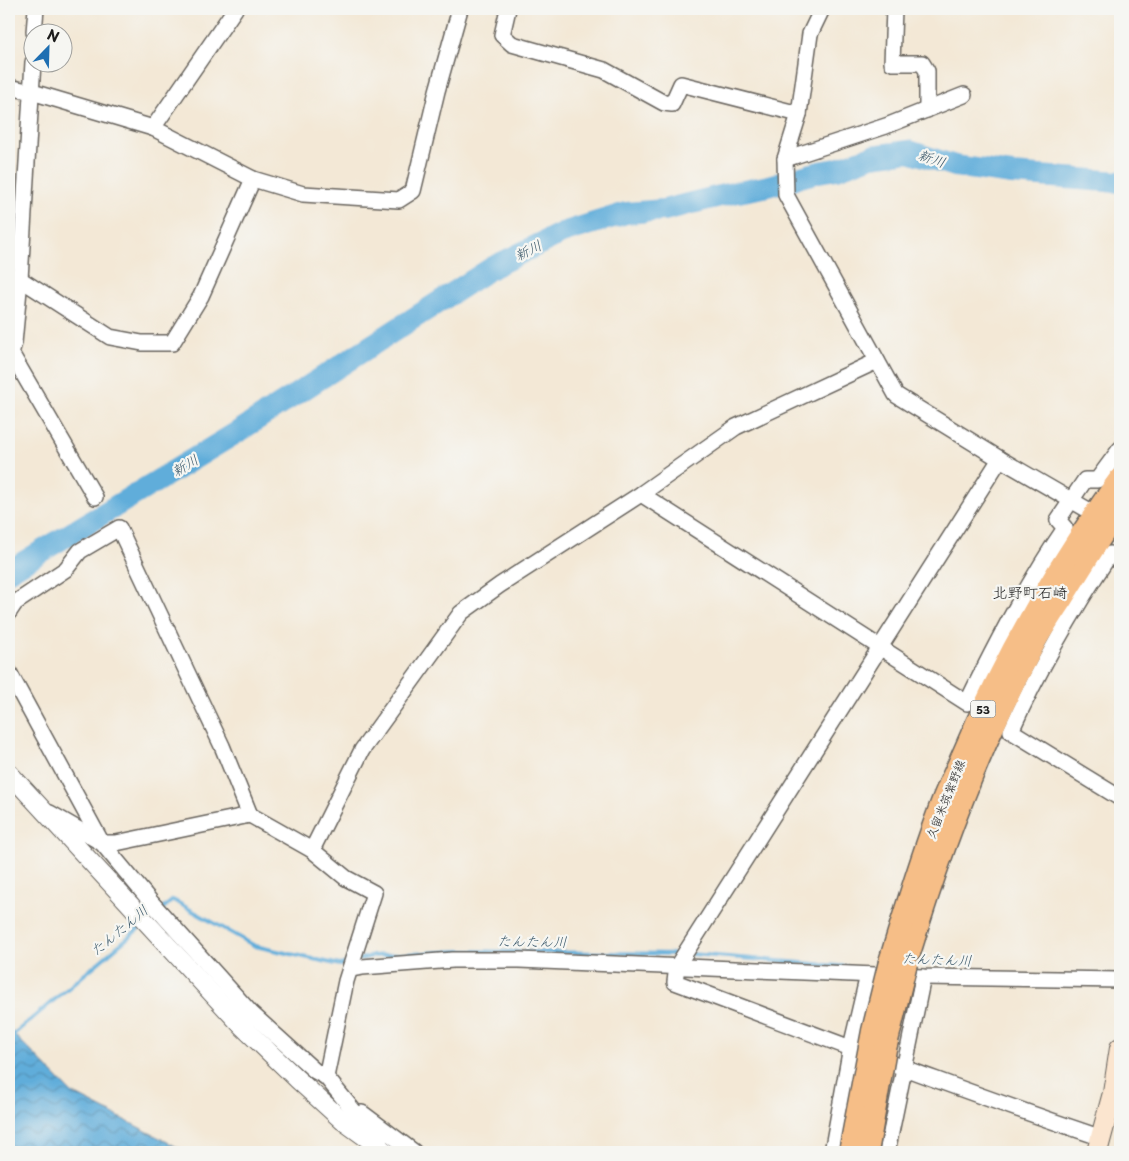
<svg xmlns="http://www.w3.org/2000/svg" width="1129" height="1161" font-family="'Playpen Sans','Klee One',sans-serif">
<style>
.water{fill:url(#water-waves);stroke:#3e647b}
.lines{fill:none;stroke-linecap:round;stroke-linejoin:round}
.stream{stroke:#61adda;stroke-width:4}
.river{stroke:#61adda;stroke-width:22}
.minor-casing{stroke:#67635d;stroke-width:18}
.tertiary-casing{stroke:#67635d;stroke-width:20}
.secondary-casing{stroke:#67635d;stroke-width:22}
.primary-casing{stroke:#67635d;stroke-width:25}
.minor{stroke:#fff;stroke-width:15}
.tertiary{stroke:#fff;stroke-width:18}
.secondary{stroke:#fbe5cf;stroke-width:20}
.primary{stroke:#f6be87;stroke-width:22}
.primary-bridge-casing{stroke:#67635d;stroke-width:25;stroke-linecap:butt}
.primary-bridge{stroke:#f6be87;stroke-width:22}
.labels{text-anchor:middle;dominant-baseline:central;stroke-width:4.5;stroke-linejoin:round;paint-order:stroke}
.shield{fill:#f6f6f2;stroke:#5d5d5c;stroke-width:1}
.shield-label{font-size:11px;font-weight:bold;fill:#1c1c1c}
.street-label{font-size:12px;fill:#1c1c1c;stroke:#f6f6f2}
.water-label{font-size:14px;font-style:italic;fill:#385668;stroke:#f6f6f2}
.quarter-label{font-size:15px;fill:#1c1c1c;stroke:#f6f6f2}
</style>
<defs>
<pattern id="water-waves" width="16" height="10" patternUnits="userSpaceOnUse" patternTransform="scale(1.25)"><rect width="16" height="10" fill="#61adda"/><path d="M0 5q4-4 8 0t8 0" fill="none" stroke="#4f8cb0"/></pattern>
</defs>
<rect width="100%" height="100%" fill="#f6f6f2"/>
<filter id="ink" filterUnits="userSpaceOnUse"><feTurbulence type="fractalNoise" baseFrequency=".02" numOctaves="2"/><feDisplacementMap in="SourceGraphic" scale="10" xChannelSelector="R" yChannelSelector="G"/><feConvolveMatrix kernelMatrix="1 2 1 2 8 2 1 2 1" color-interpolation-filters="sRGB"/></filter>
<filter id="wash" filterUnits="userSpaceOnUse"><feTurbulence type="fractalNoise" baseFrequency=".0096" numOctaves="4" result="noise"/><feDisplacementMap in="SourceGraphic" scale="20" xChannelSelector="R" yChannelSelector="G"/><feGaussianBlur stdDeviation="1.12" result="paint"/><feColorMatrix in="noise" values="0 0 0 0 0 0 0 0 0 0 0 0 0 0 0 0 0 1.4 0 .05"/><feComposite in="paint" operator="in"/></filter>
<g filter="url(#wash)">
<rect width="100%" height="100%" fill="#f3e8d6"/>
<path class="water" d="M9 1029 72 1093 187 1152H9Z"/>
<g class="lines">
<g class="stream">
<path d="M162 909 173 900 255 946 340 965 347 963"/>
<path d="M691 954 851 967"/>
<path d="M356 960 372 956 459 951 681 954"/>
<path d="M9 1038 143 925"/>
</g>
<path class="river" d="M9 571 236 433 493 267 562 233 626 213 664 210 728 194 764 187 819 172 837 169 872 156 909 151 955 166 1012 174 1120 182"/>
</g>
</g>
<g filter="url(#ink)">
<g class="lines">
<defs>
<g id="minor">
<path d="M508 9 502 35 512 44 604 70 664 103 672 104 681 84 799 114"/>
<path d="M822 9 810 34 799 114 785 159 786 195 896 395 1000 459 1095 514 1120 531"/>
<path d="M894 9 892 63H922L927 71V110"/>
<path d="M34 32 36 9"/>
<path d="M33 62 20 279 14 343 11 353 95 497"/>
<path d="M9 87 32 92 153 128 253 179 303 194 399 200 413 191 437 91 460 9"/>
<path d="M153 128 235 9"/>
<path d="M785 159 886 126 964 95"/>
<path d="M20 279 110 337 142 343H172L201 296 253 179"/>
<path d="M1000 459 677 966 675 982C817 1035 958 1090 1102 1138"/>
<path d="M641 494 967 703C996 643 1027 583 1065 528L1058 520 1085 480H1097L1120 449"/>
<path d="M1120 559 1110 554C1073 610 1039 669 1011 731L1120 798"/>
<path d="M9 612 15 603 66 569 80 551 119 528 222 746 250 815 312 850 346 878 374 893 346 981 326 1077 380 1143"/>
<path d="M9 672 102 843H116L250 815"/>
<path d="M50 813 102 843 151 902 251 1013 315 1071 326 1077"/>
<path d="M312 850 362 750 461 613 500 585 641 494 736 427 877 361"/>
<path d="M350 969 362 967 453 960H519L923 977 1120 980"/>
<path d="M362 1113 414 1152"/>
<path d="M832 1152 851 1047 868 975"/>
<path d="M887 1152 923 977"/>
</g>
<path id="tertiary" d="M9 773 242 1026 297 1079 343 1121 386 1152"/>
<path id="secondary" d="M1097 1152 1113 1093 1120 1048"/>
<g id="primary">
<path d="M910 950C942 845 981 742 1033 645 1041 630 1051 615 1061 600 1080 569 1099 538 1120 508"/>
<path d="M890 962C905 912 920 863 938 814 944 796 952 779 960 762 1002 662 1056 567 1120 479"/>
</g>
</defs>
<use href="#minor" class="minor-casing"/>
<use href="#tertiary" class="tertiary-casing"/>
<use href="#secondary" class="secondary-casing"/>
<use href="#primary" class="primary-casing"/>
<use href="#minor" class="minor"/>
<use href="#tertiary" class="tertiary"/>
<use href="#secondary" class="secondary"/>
<use href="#primary" class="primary"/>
<defs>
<g id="primary-bridge">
<path d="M850 1152 873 1031 890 962"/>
<path d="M867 1152 885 1049 906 963"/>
</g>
</defs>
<use href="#primary-bridge" class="primary-bridge-casing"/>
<use href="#primary-bridge" class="primary-bridge"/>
</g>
</g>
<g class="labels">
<rect class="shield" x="970.5" y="700.5" width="25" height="17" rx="4"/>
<g class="shield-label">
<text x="983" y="709">53</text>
</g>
<g class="street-label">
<text transform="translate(945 799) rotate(-68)">久留米筑紫野線</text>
</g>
<g class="water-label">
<text transform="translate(932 158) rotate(19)">新川</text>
<text transform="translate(528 250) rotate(-27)">新川</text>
<text transform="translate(185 465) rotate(-31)">新川</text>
<text transform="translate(119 930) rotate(-40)">たんたん川</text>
<text transform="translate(532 941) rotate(1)">たんたん川</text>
<text transform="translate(937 959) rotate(2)">たんたん川</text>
</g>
<g class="quarter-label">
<text x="1030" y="591">北野町石崎</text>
</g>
</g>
<rect width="1129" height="1161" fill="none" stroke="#f6f6f2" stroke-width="30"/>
<g transform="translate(48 48) rotate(23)"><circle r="24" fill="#f6f6f2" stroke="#9f9f9c"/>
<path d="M0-4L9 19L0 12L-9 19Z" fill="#1f6fb2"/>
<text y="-8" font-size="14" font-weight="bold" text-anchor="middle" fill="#1c1c1c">N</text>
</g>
</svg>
